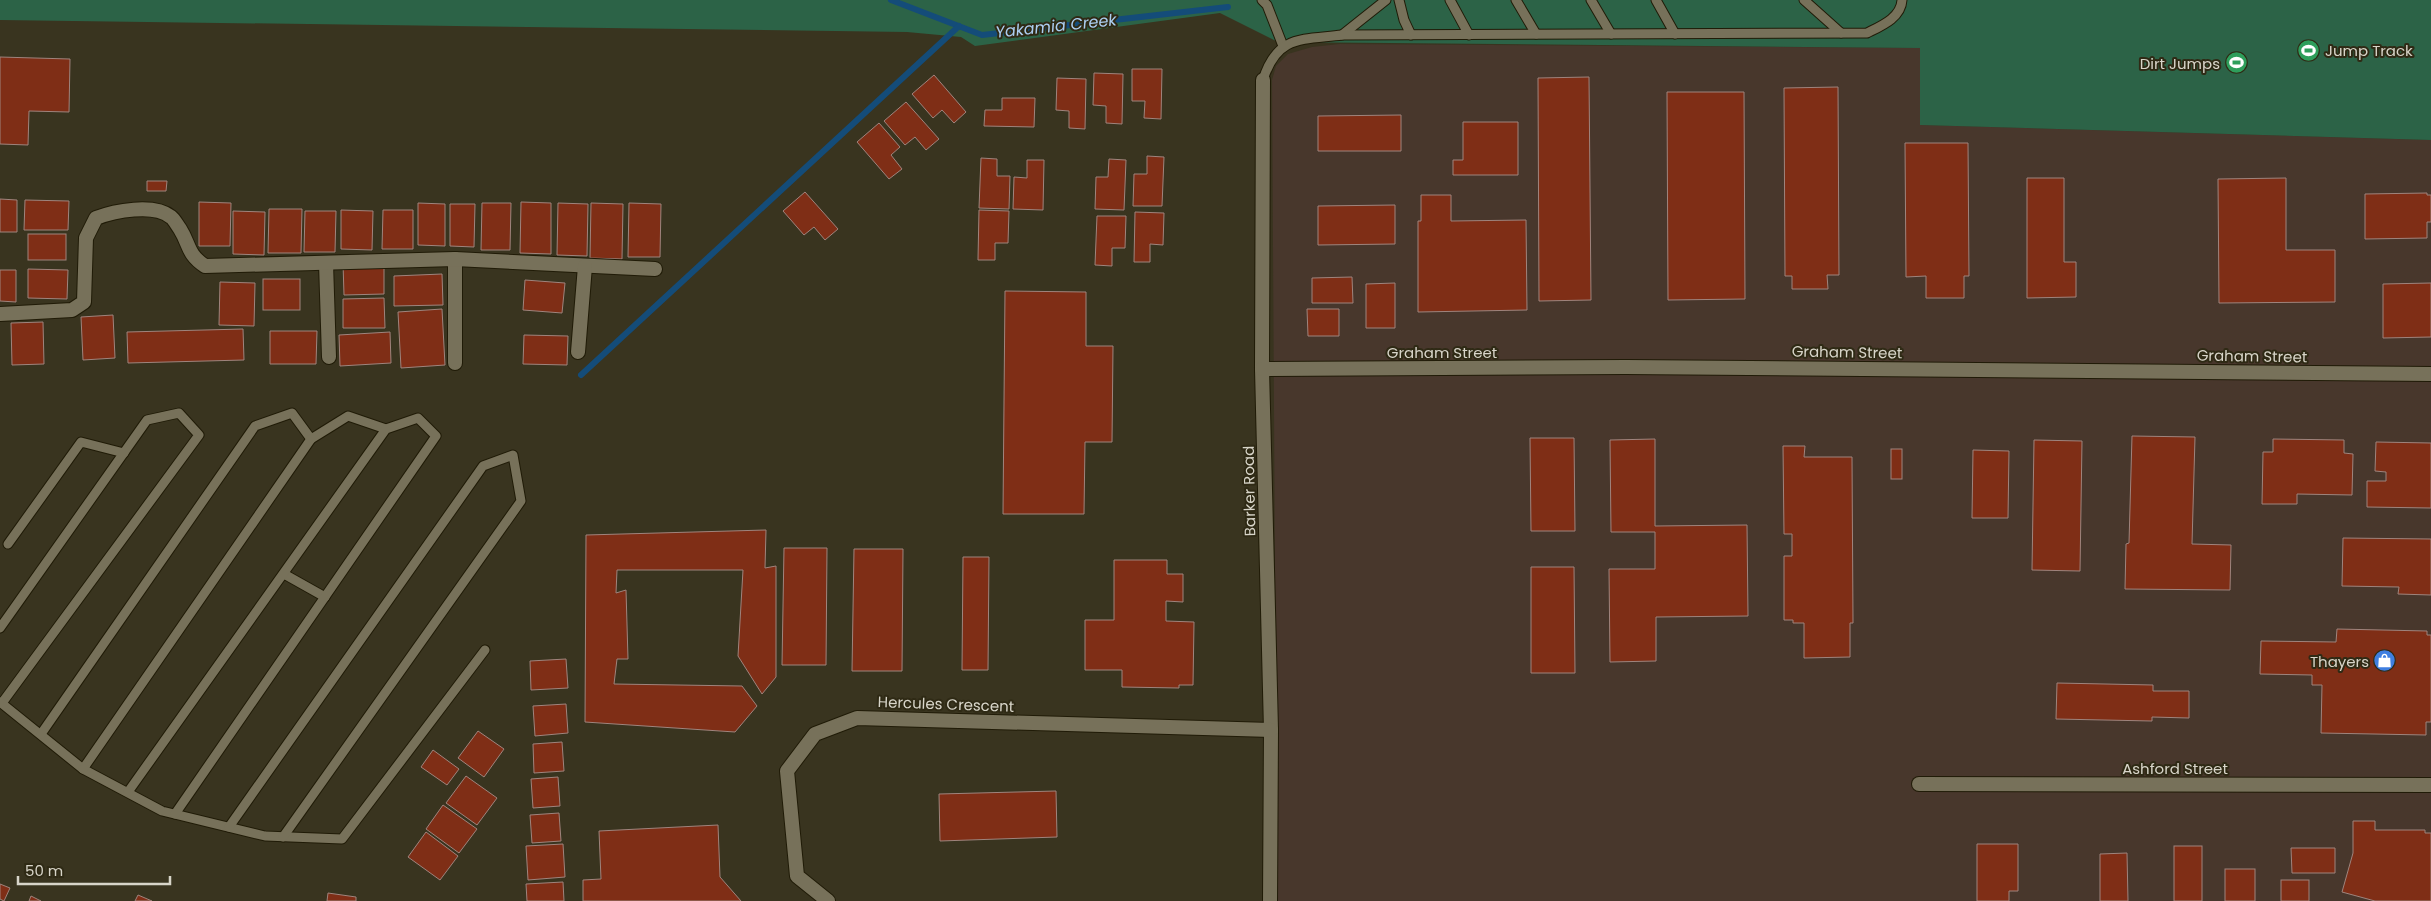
<svg xmlns="http://www.w3.org/2000/svg" width="2431" height="901" font-family="Poppins,sans-serif">
<style>
.commercial{fill:#48372c}
.green{fill:#2c6347}
.lines{fill:none;stroke-linecap:round;stroke-linejoin:round}
.stream{stroke:#144c79;stroke-width:6}
.building{fill:#7f2e16;stroke:#9f847d}
.service-casing{stroke:#201b07;stroke-width:11}
.minor-casing{stroke:#201b07;stroke-width:16}
.service{stroke:#77715a;stroke-width:9}
.minor{stroke:#77715a;stroke-width:14}
.labels{text-anchor:middle;dominant-baseline:central;stroke-width:4;stroke-linejoin:round;paint-order:stroke}
.poi-label{font-size:15px;fill:#d8d5c9;stroke:#2f2a15;text-anchor:end}
.street-label{font-size:15px;fill:#d8d5c9;stroke:#2f2a15}
.water-label{font-size:16px;font-style:italic;fill:#accef0;stroke:#2f2a15}
</style>
<rect width="100%" height="100%" fill="#39341f"/>
<path class="commercial" d="M1340 44 1921 48V125L2431 140V901H1277L1272 80 1276 66 1288 54 1312 47Z"/>
<path class="green" d="M0 0H2431V140L1920 125V48L1278 42 1220 13 975 46 961 37 907 32 0 20Z"/>
<g class="lines">
<g class="stream">
<path d="M891 0 982 35 1228 7"/>
<path d="M581 375 959 26"/>
</g>
</g>
<g class="building">
<path d="M0 57 70 59 69 112 29 111 28 145 0 144Z"/>
<path d="M1132 69H1162L1161 119 1144 118 1145 101H1132Z"/>
<path d="M1094 73 1123 74 1122 124 1106 123V106L1093 105Z"/>
<path d="M934 75 966 112 954 123 942 110 933 118 912 94Z"/>
<path d="M1589 77 1591 300 1539 301 1538 78Z"/>
<path d="M1057 78 1086 79 1085 129 1069 128V111L1056 110Z"/>
<path d="M1838 87 1839 275H1827L1828 289H1792V276H1785L1784 88Z"/>
<path d="M1667 92H1744L1745 299 1668 300Z"/>
<path d="M1002 98H1035L1034 127 984 126 985 110H1002Z"/>
<path d="M906 102 939 139 926 150 915 137 905 145 884 121Z"/>
<path d="M1401 115V151H1318V116Z"/>
<path d="M1463 122H1518V175H1453V160H1463Z"/>
<path d="M879 123 900 147 891 155 902 169 889 179 857 142Z"/>
<path d="M1905 143H1968L1969 276H1964V298H1926V276L1906 277Z"/>
<path d="M1147 156 1164 157 1162 206H1133L1134 174H1147Z"/>
<path d="M981 158 997 159V176H1010L1009 209 979 208Z"/>
<path d="M1109 159 1126 160 1124 210 1095 209 1096 177H1108Z"/>
<path d="M1027 160H1044L1043 210 1013 209 1014 177 1027 178Z"/>
<path d="M2027 178H2064V262H2076V297L2027 298Z"/>
<path d="M2286 178V250H2335V302L2219 303 2218 179Z"/>
<path d="M147 181H167L166 191H147Z"/>
<path d="M805 192 838 229 825 240 814 227 804 235 783 211Z"/>
<path d="M2427 193V195H2431V222H2427V238L2365 239V194Z"/>
<path d="M1421 195H1451V221L1526 220 1527 310 1418 312V221H1421Z"/>
<path d="M0 199 17 200V232H0Z"/>
<path d="M25 200 69 201 68 230H24Z"/>
<path d="M199 202 231 203 230 246H199Z"/>
<path d="M521 202 551 203V254L520 253Z"/>
<path d="M418 203 445 204V246L418 245Z"/>
<path d="M482 203H511L510 250H481Z"/>
<path d="M558 203 588 204 587 256 557 255Z"/>
<path d="M591 203 623 204 622 259 590 258Z"/>
<path d="M629 203 661 204 660 257H628Z"/>
<path d="M450 204H475L474 247 450 246Z"/>
<path d="M1395 205V244L1318 245V206Z"/>
<path d="M269 209H302L301 253H268Z"/>
<path d="M341 210 373 211 372 250 341 249Z"/>
<path d="M383 210H413V249H382Z"/>
<path d="M979 210 1009 211 1008 243H995V260H978Z"/>
<path d="M233 211 265 212 264 255 233 254Z"/>
<path d="M305 211H336L335 252H304Z"/>
<path d="M1135 212 1164 213 1163 245 1150 244V262H1134Z"/>
<path d="M1097 216H1126L1125 248H1112V266L1095 265Z"/>
<rect x="28" y="234" width="38" height="26"/>
<path d="M384 262V294L344 295 343 263Z"/>
<path d="M28 269 68 270 67 299 28 298Z"/>
<path d="M0 270H16V302L0 301Z"/>
<path d="M442 274 443 305 394 306V276Z"/>
<path d="M1352 277 1353 303H1312V278Z"/>
<rect x="263" y="279" width="37" height="31"/>
<path d="M525 280 565 283 562 313 523 310Z"/>
<path d="M220 282 255 283 254 326 219 325Z"/>
<path d="M1395 283V328H1366V284Z"/>
<path d="M2431 283V337L2383 338V284Z"/>
<path d="M1005 291 1086 292V346H1113L1112 442H1085L1084 514H1003Z"/>
<path d="M384 298 385 328H343V299Z"/>
<path d="M442 309 445 365 401 368 398 312Z"/>
<path d="M1307 309H1339V336H1308Z"/>
<path d="M113 315 115 358 83 360 81 317Z"/>
<path d="M43 322 44 364 12 365 11 323Z"/>
<path d="M243 329 244 360 128 363 127 332Z"/>
<path d="M270 331H317L316 364H270Z"/>
<path d="M390 332 391 363 340 366 339 335Z"/>
<path d="M524 335 568 336 567 365 523 364Z"/>
<path d="M2132 436 2195 437 2192 544 2231 545 2230 590 2125 589 2126 544 2129 543Z"/>
<path d="M1530 438H1574L1575 531H1531Z"/>
<path d="M1655 439V526L1747 525 1748 616 1656 617V661L1610 662 1609 569H1655V532H1611L1610 440Z"/>
<path d="M2273 439 2344 440V453L2353 454 2352 495 2297 494V504H2262L2263 452H2273Z"/>
<path d="M2034 440 2082 441 2080 571 2032 570Z"/>
<path d="M2376 442 2431 443V508L2367 507V481H2386V472L2375 471Z"/>
<path d="M1783 446H1805L1804 457H1852L1853 623H1850V657L1804 658V623H1793V620H1784V556H1792V534H1784Z"/>
<rect x="1891" y="449" width="11" height="30"/>
<path d="M1973 450 2009 451 2008 518H1972Z"/>
<path d="M766 530 765 568 776 566V677L762 694 738 656 743 570H617L616 593 626 590 628 659H617L614 684 742 686 757 706 735 732 585 722 586 535Z"/>
<path d="M2343 538 2431 539V595L2398 594 2399 587 2342 586Z"/>
<path d="M784 548H827L826 665H782Z"/>
<path d="M854 549H903L902 671H852Z"/>
<path d="M963 557H989L988 670H962Z"/>
<path d="M1114 560H1167V574H1183V602L1166 601V621L1194 622 1193 685H1179V688L1122 687V670H1085V620H1114Z"/>
<path d="M1531 567H1574L1575 673H1531Z"/>
<path d="M2337 629 2427 631V635H2431V722H2426V735L2321 733 2322 685H2312V675L2260 674 2261 641 2336 642Z"/>
<path d="M566 659 568 688 531 690 530 661Z"/>
<path d="M2057 683 2153 685V691H2189V718L2152 717V721L2056 719Z"/>
<path d="M566 704 568 733 535 736 533 706Z"/>
<path d="M478 731 504 749 484 777 458 758Z"/>
<path d="M562 742 564 771 534 773 533 744Z"/>
<path d="M433 750 459 769 447 785 421 767Z"/>
<path d="M466 776 497 798 477 825 446 803Z"/>
<path d="M558 777 560 806 533 808 531 779Z"/>
<path d="M1056 791 1057 837 940 841 939 794Z"/>
<path d="M443 805 477 829 459 853 426 829Z"/>
<path d="M559 813 561 841 532 843 530 815Z"/>
<path d="M2353 821H2375V830H2425V833H2431V901H2375L2342 892 2353 853Z"/>
<path d="M718 825 720 877 741 901H583V880L601 879 599 831Z"/>
<path d="M426 832 458 856 440 880 408 857Z"/>
<path d="M563 844 565 877 528 880 526 846Z"/>
<path d="M1977 844H2018V891H2009V901H1977Z"/>
<rect x="2174" y="846" width="28" height="55"/>
<path d="M2291 848H2335V873H2292Z"/>
<path d="M2127 853 2128 901H2100V854Z"/>
<rect x="2225" y="869" width="30" height="32"/>
<rect x="2281" y="880" width="28" height="21"/>
<path d="M563 882 564 901H527L526 884Z"/>
<path d="M0 884 10 888 4 901 0 899Z"/>
<path d="M328 893 356 897V901H327Z"/>
<path d="M138 895 152 901H135Z"/>
<path d="M31 896 41 901H29Z"/>
</g>
<g class="lines">
<defs>
<g id="service">
<path d="M1262 0 1267 5 1283 46"/>
<path d="M1399 0 1404 20 1411 35"/>
<path d="M1450 0 1469 35"/>
<path d="M1516 0 1536 34"/>
<path d="M1591 0 1611 34"/>
<path d="M1656 0 1675 34"/>
<path d="M1804 0 1841 33"/>
<path d="M1342 35 1386 0"/>
<path d="M1263 80C1277 35 1301 40 1342 35L1867 33C1881 26 1901 18 1902 0"/>
<path d="M8 544 81 442 124 453"/>
<path d="M284 574 325 597"/>
<path d="M0 628 147 420 179 413 199 435 2 703"/>
<path d="M0 702 83 769 162 811 265 836 342 839 485 650"/>
<path d="M41 734 255 426 292 413 311 439"/>
<path d="M83 769 311 439 348 416 386 429"/>
<path d="M128 792 386 429 418 418 436 436 175 814"/>
<path d="M229 827 483 466 513 455 521 501 283 837"/>
</g>
<g id="minor">
<path d="M1263 80 1262 369 1271 730 1270 901"/>
<path d="M455 259V363"/>
<path d="M326 263 329 357"/>
<path d="M0 314 72 310 84 302 86 238 96 218C114 211 154 203 171 217 174 219 177 225 180 229 190 245 187 254 205 266L455 259 655 269"/>
<path d="M578 352 585 266"/>
<path d="M1262 369 1626 367 2431 374"/>
<path d="M1919 784 2431 785"/>
<path d="M828 901 797 876 787 771 815 734 857 718 1271 730"/>
</g>
</defs>
<use href="#service" class="service-casing"/>
<use href="#minor" class="minor-casing"/>
<use href="#service" class="service"/>
<use href="#minor" class="minor"/>
</g>
<defs>
<symbol id="stadium-disc" viewBox="-11 -11 22 22"><circle r="9.5" fill="#2e9e5b" stroke="#2f2a15"/><path d="M0-5a6.5 5 0 1 0 0 10a6.5 5 0 1 0 0-10ZM-3.5-1.8h7v3.6h-7Z" fill="#fff"/></symbol>
<symbol id="shop-disc" viewBox="-11 -11 22 22"><circle r="9.5" fill="#3f7fe0" stroke="#2f2a15"/><path d="M-5-2.5h2.3a2.7 3.5 0 0 1 5.4 0H5L5.5 6h-11ZM-1.5-2.5h3a1.5 2.3 0 0 0-3 0Z" fill="#fff"/></symbol>
</defs>
<g fill-rule="evenodd">
<use href="#stadium-disc" x="2296" y="38" width="25" height="25"/>
<use href="#stadium-disc" x="2224" y="50" width="25" height="25"/>
<use href="#shop-disc" x="2372" y="648" width="25" height="25"/>
</g>
<g class="labels">
<g class="poi-label">
<text x="2325" y="50" text-anchor="start">Jump Track</text>
<text x="2220" y="63">Dirt Jumps</text>
<text x="2369" y="661">Thayers</text>
</g>
<g class="street-label">
<text x="1442" y="352">Graham Street</text>
<text transform="translate(1847 352) rotate(1)">Graham Street</text>
<text transform="translate(2252 356) rotate(1)">Graham Street</text>
<text transform="translate(1249 491) rotate(-91)">Barker Road</text>
<text transform="translate(946 704) rotate(2)">Hercules Crescent</text>
<text x="2175" y="768">Ashford Street</text>
</g>
<g class="water-label">
<text transform="translate(1056 26) rotate(-6)">Yakamia Creek</text>
</g>
</g>
<path d="M18 876v8h152v-8" fill="none" stroke="#d8d5c9" stroke-width="2.5"/>
<text x="25" y="876" font-size="15" fill="#d8d5c9" stroke="#2f2a15" stroke-width="4" paint-order="stroke">50 m</text>
</svg>
